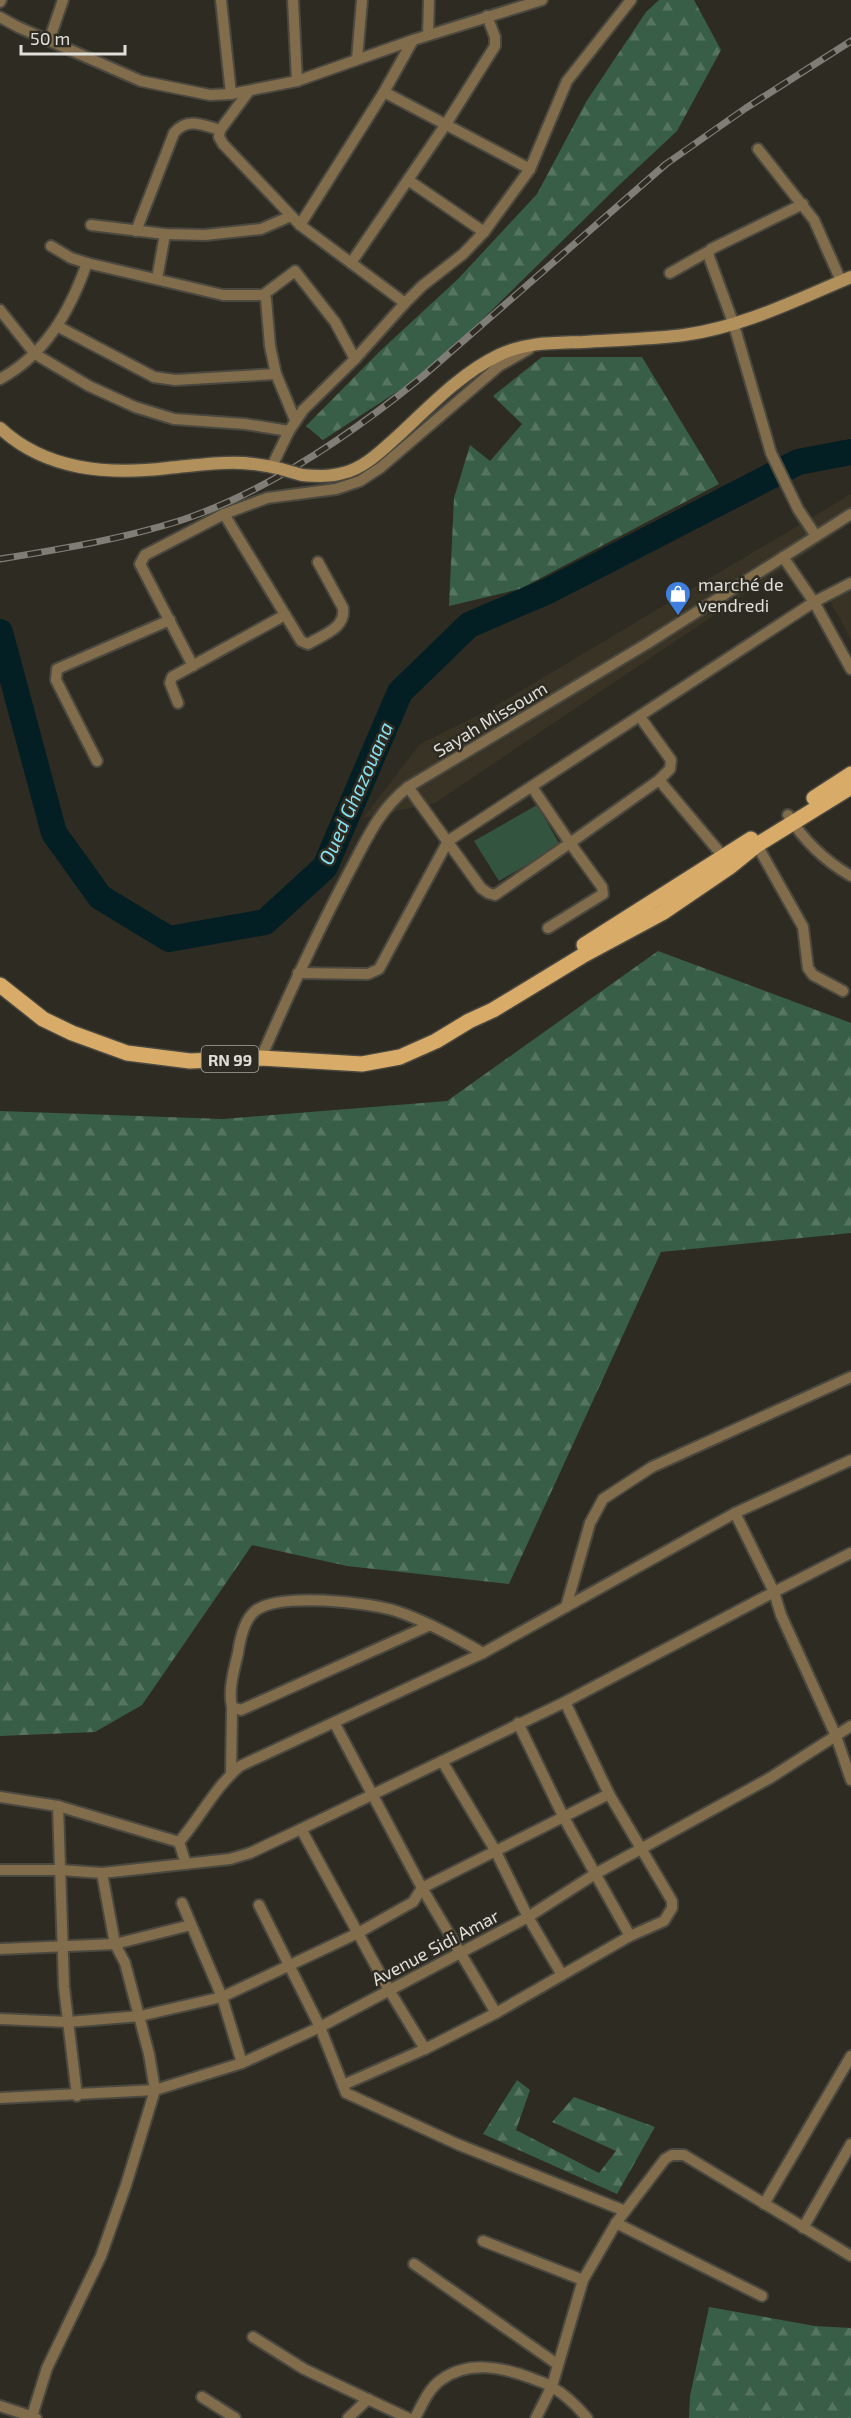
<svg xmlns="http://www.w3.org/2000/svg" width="851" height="2418" font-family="'Exo 2',sans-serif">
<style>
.built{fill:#383325}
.forest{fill:url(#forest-firs)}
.pitch{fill:#335540}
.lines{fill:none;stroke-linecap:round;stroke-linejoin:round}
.river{stroke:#031f24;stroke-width:26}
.street-casing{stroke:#4a483f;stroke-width:14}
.secondary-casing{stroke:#4a483f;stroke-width:15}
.primary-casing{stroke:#4a483f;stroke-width:18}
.street{stroke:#816c4c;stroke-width:10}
.secondary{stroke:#b2905c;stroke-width:12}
.primary{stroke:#d8ac68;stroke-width:15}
.rail-casing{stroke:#7f7d75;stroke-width:7}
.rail{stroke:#2e2b22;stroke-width:4.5;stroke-dasharray:14;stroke-linecap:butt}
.secondary-bridge-casing{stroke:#4a483f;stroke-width:15;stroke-linecap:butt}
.secondary-bridge{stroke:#b2905c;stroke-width:12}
.labels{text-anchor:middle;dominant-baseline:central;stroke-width:5;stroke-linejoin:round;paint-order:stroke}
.shield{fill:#2e2b22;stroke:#aba8a1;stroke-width:1.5}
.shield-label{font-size:16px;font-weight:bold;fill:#e0ded8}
.poi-label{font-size:18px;fill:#e0ded8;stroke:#2e2b22;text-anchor:start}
.street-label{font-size:18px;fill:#e0ded8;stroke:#2e2b22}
.water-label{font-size:20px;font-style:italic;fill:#86dfef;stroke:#2e2b22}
</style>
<defs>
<pattern id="forest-firs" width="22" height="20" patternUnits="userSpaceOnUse" patternTransform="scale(1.5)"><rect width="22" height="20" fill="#395e47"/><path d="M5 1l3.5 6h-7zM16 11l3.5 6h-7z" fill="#557561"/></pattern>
</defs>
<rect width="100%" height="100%" fill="#2e2b22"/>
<g class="built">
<path d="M851 494V523L435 803 363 818 420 744 487 711Z"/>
<path d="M851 587V639L830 601Z"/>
</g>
<g class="forest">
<path d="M659 0H694L721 50 677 131 616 188 432 369 323 440 306 426 379 352 458 279 537 194 586 102 646 12Z"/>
<path d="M542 357H642L719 484 520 589 449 606 454 498 470 445 490 461 522 424 493 396Z"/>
<path d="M658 951 851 1023V1233L661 1252 509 1584 347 1566 252 1545 142 1705 95 1732 0 1736V1111L223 1119 447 1101Z"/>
<path d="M517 2080 530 2090 516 2130 599 2173 616 2151 552 2122 574 2097 655 2127 617 2194 483 2134Z"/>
<path d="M709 2307 815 2326 851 2328V2418H689L690 2396Z"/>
</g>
<path class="pitch" d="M537 805 560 845 499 881 474 841Z"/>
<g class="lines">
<path class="river" d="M0 632 54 833 100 897 169 939 265 922 325 867 400 692 469 625 548 591 798 462 851 452"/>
<defs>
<g id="street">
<path d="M221 0 231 94"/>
<path d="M293 0 297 81"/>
<path d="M0 2 1 0"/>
<path d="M0 17 18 27 141 81 210 95 231 94 297 81 413 40 542 0"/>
<path d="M428 35 429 0"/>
<path d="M49 41 63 0"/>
<path d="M357 59 362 0"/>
<path d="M249 91 220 130 219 137 223 144 300 225 405 303"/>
<path d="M384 92 530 169"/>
<path d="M758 149 814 220 841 281"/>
<path d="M408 180 484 232"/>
<path d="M803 204 711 249 708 254 734 325 771 453 798 509 816 536"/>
<path d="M91 225 165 234 205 235 261 229 291 216"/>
<path d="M300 225 384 92 413 40"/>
<path d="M136 231 174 133C187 117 203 125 220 130"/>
<path d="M51 246 71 258 87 263 223 295H263L266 299 270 346 276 374 295 420"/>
<path d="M351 263 446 124 495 46V37L487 16"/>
<path d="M670 273 709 251"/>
<path d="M157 279 165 234"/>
<path d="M263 295 295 271 335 322 355 359"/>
<path d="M0 310 35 354 89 386 135 407 174 419 245 424 289 431"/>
<path d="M57 326 154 377 175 380 276 374"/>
<path d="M0 379C46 354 70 311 87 263"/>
<path d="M272 466 289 431 303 410 355 359 405 303 422 286 463 254 484 232 530 169 567 81 631 0"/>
<path d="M224 514 301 641 308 644C323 635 346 628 343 608L318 562"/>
<path d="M783 557 814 602 851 669"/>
<path d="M193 666 140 564 145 555 224 514 267 498 336 489 360 481 380 468 499 366 529 349"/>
<path d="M178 703 170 683 172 677 285 615"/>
<path d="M97 761 56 680 57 669 170 620"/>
<path d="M659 780 727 861"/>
<path d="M408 787 481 888 488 893 495 895 570 843 532 787"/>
<path d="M788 815C804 841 825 861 851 876"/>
<path d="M757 845 803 927 808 968 813 975 843 991"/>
<path d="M548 928 603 894 602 887 570 843 659 780 670 769 671 760 640 717"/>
<path d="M298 973 368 974 379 969 448 841 814 602 851 583"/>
<path d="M261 1058C288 996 316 935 347 876 366 841 377 812 408 787L648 643 851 514"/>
<path d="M851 1553 774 1592 781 1615 836 1736 851 1780"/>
<path d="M566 1607 590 1523 603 1499 652 1467 851 1377"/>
<path d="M428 1626 241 1710 232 1707C228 1690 234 1670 238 1653 240 1639 244 1620 255 1611 279 1592 367 1602 396 1611 426 1621 455 1637 483 1653"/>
<path d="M518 1723 563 1816 630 1936"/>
<path d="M335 1724 422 1888 496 2013"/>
<path d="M442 1761 495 1850 528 1917 562 1975"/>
<path d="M231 1774 232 1707"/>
<path d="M0 1797 58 1806 179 1842"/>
<path d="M58 1806 64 1987 77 2096"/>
<path d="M301 1829 389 1990 425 2049"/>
<path d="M179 1842C200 1818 215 1787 240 1766L483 1653 735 1513 851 1460"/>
<path d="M179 1842 186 1864"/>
<path d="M0 1870H60L102 1873 230 1859 250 1853 301 1829 565 1702 774 1592 735 1513"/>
<path d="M182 1903 222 1997 242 2063"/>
<path d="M259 1905 320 2027 346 2093 457 2144 625 2211"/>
<path d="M0 1949 115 1944 191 1925"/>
<path d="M0 2019 68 2022 140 2016 222 1997 358 1933 413 1902 422 1888 609 1794"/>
<path d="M343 2085 425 2049 496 2013 630 1936 664 1921 672 1908V1901L609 1794 565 1702"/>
<path d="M0 2098 155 2090 242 2063 320 2027 528 1917 595 1874 770 1778 851 1726"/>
<path d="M764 2204 851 2056"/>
<path d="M616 2223 762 2296"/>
<path d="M803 2228 851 2144"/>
<path d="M483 2241 583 2280"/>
<path d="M414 2264 557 2364"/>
<path d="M253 2337 304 2369 408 2418"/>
<path d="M202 2397 235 2418"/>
<path d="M0 2406 36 2418"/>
<path d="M32 2416 47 2368 101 2256 126 2185 155 2090 149 2054 125 1963 115 1944 102 1873"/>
<path d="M348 2418 368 2399"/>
<path d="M415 2418C422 2405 429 2388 441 2380 468 2360 502 2367 531 2378 538 2381 546 2383 552 2387 566 2395 577 2406 587 2418"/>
<path d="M536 2418 552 2386 583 2280 616 2223 665 2159 672 2155H684L851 2256"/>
</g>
<g id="secondary">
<path d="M0 428C46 471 109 475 168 468 210 464 239 458 281 469"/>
<path d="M302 475C316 476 330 477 343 473 365 468 383 449 399 435 429 407 461 373 499 355 526 342 553 343 583 342 616 340 651 339 684 335 743 327 796 300 851 277"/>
</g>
<g id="primary">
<path d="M814 798 851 774"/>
<path d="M584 945 751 839"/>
<path d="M0 985 43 1019 72 1033 127 1053 190 1061 261 1058 362 1064 400 1057 436 1041 469 1021 493 1010 582 956 662 913 731 866 757 845 851 787"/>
</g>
</defs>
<use href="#street" class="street-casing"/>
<use href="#secondary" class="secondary-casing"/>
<use href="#primary" class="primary-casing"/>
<use href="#street" class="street"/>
<use href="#secondary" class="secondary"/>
<use href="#primary" class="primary"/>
<defs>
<path id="rail" d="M0 559C61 549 123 539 182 520 269 491 353 433 423 376L666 164 746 108 851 41"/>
</defs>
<use href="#rail" class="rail-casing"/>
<use href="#rail" class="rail"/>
<defs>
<path id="secondary-bridge" d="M281 469 302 475"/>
</defs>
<use href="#secondary-bridge" class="secondary-bridge-casing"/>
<use href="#secondary-bridge" class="secondary-bridge"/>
</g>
<defs>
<symbol id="shop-pin" viewBox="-11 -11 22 30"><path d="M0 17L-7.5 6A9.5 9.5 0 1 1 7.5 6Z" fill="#3f7fe0" stroke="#2e2b22"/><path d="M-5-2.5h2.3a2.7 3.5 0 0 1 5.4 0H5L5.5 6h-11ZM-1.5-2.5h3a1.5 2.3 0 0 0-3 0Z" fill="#fff"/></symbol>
</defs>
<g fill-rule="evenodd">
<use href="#shop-pin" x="663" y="579" width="30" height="40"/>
</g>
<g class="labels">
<rect class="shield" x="201.5" y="1046" width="57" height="26" rx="4.5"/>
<g class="shield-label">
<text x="230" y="1059">RN 99</text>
</g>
<g class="poi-label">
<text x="698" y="584">marché de<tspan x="698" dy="21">vendredi</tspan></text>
</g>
<g class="street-label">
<text transform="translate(490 719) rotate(-31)">Sayah Missoum</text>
<text transform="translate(435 1947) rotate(-28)">Avenue Sidi Amar</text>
</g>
<g class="water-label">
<text transform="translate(355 793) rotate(-66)">Oued Ghazouana</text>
</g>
</g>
<path d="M21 45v9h104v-9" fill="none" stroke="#e0ded8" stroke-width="3"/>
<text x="30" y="45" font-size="18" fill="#e0ded8" stroke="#2e2b22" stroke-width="4.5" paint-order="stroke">50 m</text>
</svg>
